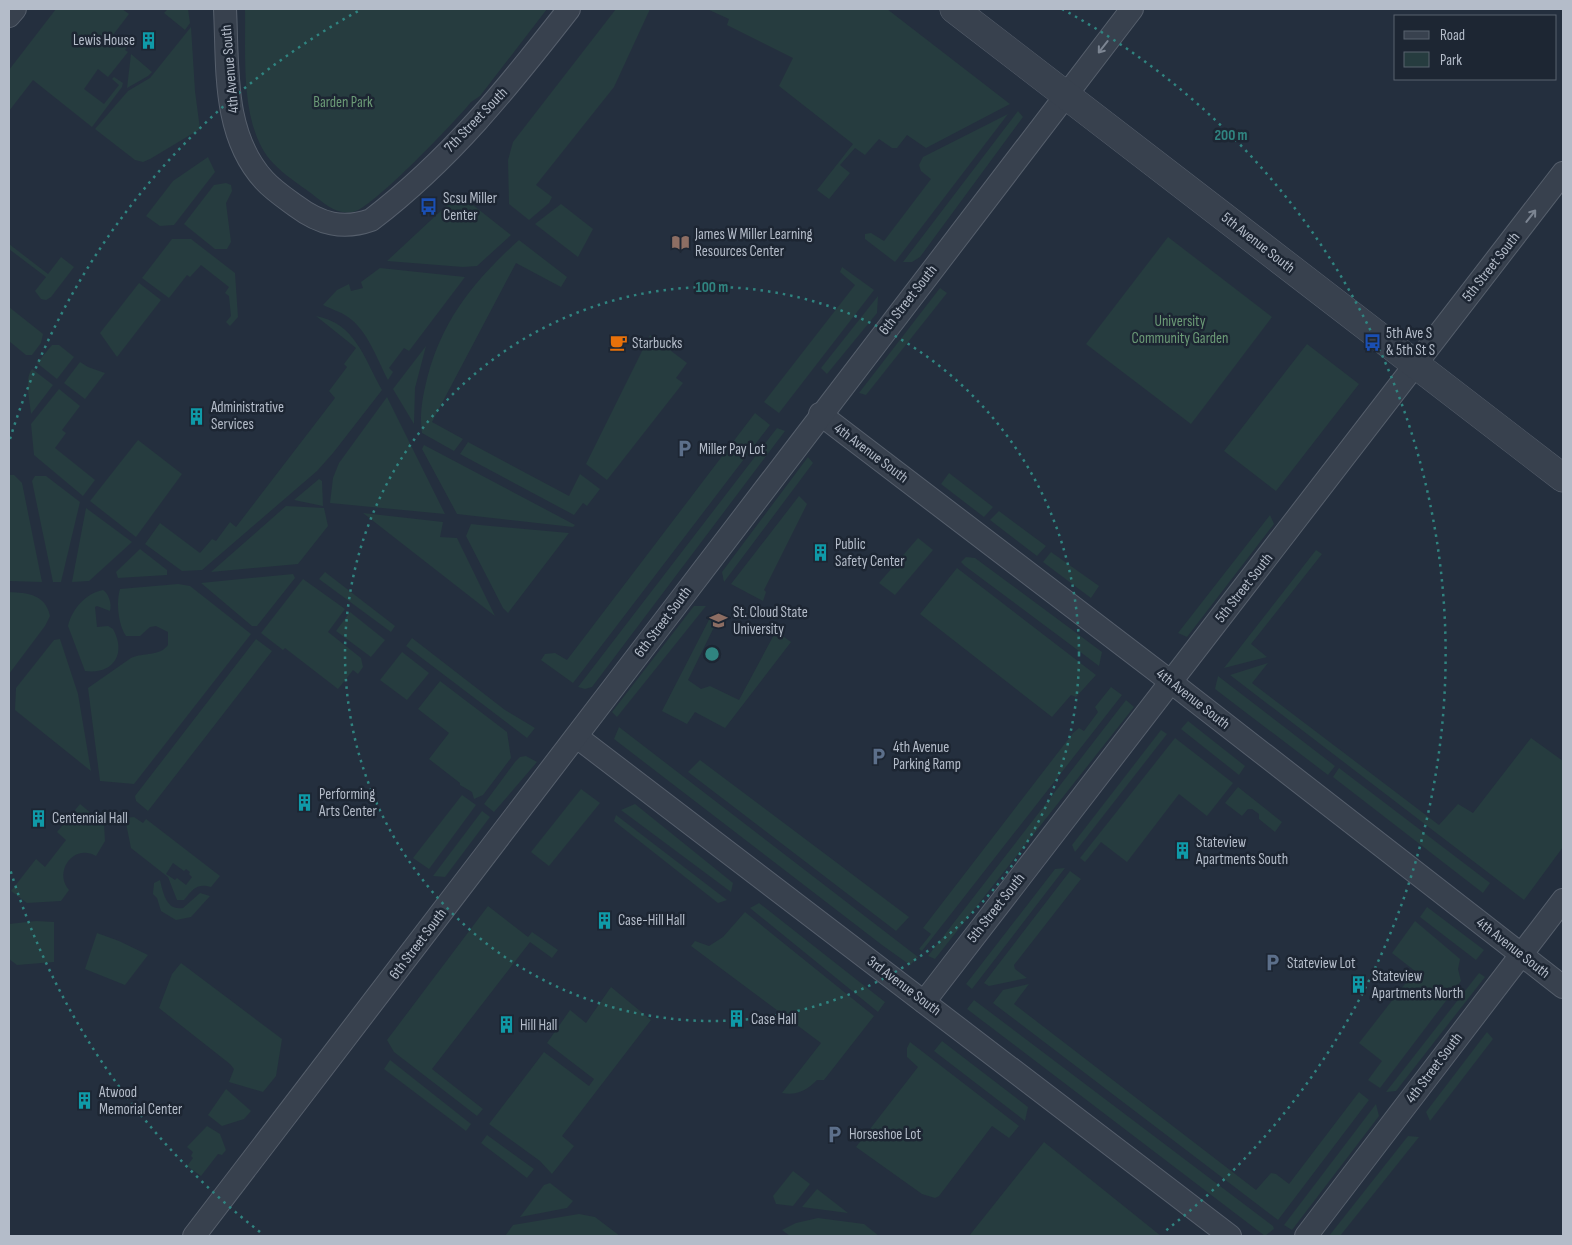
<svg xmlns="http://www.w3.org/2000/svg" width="1572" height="1245" font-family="'Sofia Sans Condensed',sans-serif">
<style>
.green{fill:#263c3f;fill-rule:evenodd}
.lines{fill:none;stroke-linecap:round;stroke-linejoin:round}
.minor-casing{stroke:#565f6c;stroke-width:24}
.tertiary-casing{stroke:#565f6c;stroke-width:29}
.minor{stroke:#38414e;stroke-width:22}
.tertiary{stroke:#38414e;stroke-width:28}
.oneway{stroke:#7c8592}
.ring{fill:none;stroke:#308480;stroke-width:2.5;stroke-dasharray:2.5 5}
.labels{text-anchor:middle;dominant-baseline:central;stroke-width:5;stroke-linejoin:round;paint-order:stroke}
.poi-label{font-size:15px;fill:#b4bcc9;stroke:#1d2633;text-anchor:start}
.street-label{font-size:15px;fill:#b4bcc9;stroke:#1d2633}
.park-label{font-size:15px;fill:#6b9a76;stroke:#1d2633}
.centre{fill:#308480;stroke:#1d2633;stroke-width:2.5}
.ring-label{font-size:15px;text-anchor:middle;font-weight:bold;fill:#308480;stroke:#1d2633;stroke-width:5;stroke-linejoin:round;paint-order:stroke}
</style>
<rect width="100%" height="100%" fill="#242f3e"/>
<g class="green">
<path d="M56 9H122L129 14 113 35 128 46 125 50 128 52 108 77 98 69 84 89 104 104 119 85 112 79 114 77 123 83 122 87 92 127 33 80 9 111V70Z"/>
<path d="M168 9H188L190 23 185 30 164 13Z"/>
<path d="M245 9H547L480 96 471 102C456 121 375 205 356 211 338 217 325 204 312 194 299 184 284 175 273 163 239 127 246 55 245 9Z"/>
<path d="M616 9H650L614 87 536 185 552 197 549 203 529 220 509 204 508 160 513 142Z"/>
<path d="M707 9H887L1010 104 926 148 907 135 897 148H892L879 139 865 155 855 148 840 165 850 173 829 199 817 190 853 144 779 86 793 58 727 25 729 19Z"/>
<path d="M191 27 195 91 200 129 150 159 143 162 135 160 95 129 128 91 150 78Z"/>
<path d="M131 54 152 72 148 76 127 88Z"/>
<path d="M1018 111 1023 117 920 257 912 262H903Z"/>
<path d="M1008 114 895 262 865 239V234L871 233 884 241 931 179 921 171 919 165 923 157Z"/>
<path d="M208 157 215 172 174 225 160 226 146 216 173 181Z"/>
<path d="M226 183 231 185 232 191 226 203 231 242 227 249H215L184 224 214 185Z"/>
<path d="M459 194 511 235 477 266 463 267 387 261Z"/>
<path d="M561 204 593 229 578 257 535 224Z"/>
<path d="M1168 237 1272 317 1191 424 1086 344Z"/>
<path d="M172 239H191L235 273 238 317 230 326 226 322 231 316 229 296 225 293 229 287 201 265 190 277 187 275 169 298 142 278Z"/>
<path d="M519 240 567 277 561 287 516 263 432 422 463 439 454 451 422 433C419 414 423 394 428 375 444 317 475 280 519 240Z"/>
<path d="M9 244 48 274 61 257 74 267 51 297 46 300 41 299 35 291 46 277 9 249Z"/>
<path d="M842 267 874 290 779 413 764 402 855 285 840 272Z"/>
<path d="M380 268 465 277 409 351 404 348 389 368 393 372 388 380C377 359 368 331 348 317 341 312 331 309 323 305L337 290 349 284 351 291 363 288 361 282Z"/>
<path d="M139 283 161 300 117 357 100 333Z"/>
<path d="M940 288 947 293 866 395 859 393Z"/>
<path d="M878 296 877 313 827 374 821 368Z"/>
<path d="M9 307 43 334 41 343 32 355H26L9 341Z"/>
<path d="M316 316C355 323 364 358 382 390L333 453 317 471 202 570 182 571 145 544 160 523 200 553 212 539 216 541 230 522 236 527 335 398 329 391 347 367 344 364 356 348Z"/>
<path d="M650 335 687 363 676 378 683 383 607 480 586 464Z"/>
<path d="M1307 344 1359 384 1276 491 1224 451Z"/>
<path d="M52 345H59L74 357 57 379 37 363Z"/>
<path d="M426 346 415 388 414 424 393 389Z"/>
<path d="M80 362 88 367 105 373 85 399 64 383Z"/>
<path d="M32 369 53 385 31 414C30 401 24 379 32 369Z"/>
<path d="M59 389 80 406 62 430 66 433 55 448 95 480 83 496 34 455 31 424Z"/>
<path d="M387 397 438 500 445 514 330 503 333 478 339 463Z"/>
<path d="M755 413 770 425 573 683 541 660 545 654 555 653 567 660Z"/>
<path d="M777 428 785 431 592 687 585 689 578 687Z"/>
<path d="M138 440 182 474 136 537 90 501Z"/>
<path d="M468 442 569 496 580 474 600 489 587 506 583 503 574 515 460 454Z"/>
<path d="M424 445 575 525 573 527 457 514 422 449Z"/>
<path d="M808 457 813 463 724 582 722 572Z"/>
<path d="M949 473 993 507 984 517 941 484Z"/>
<path d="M9 475H14L22 483 42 582 9 581Z"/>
<path d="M35 476H46L80 502 61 582H53L32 481Z"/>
<path d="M319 479 322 481 323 506 294 500Z"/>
<path d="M799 496 807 504 764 590 766 592 763 601 731 584Z"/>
<path d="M286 506 324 508 328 526 298 564 211 572Z"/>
<path d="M86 508 132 542 89 581 72 582Z"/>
<path d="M999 511 1046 546 1037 556 990 520Z"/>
<path d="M363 513 443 522 440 537 457 538 495 616Z"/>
<path d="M1270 515 1274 524 1187 637 1178 633Z"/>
<path d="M471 524 480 525 569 533 508 613 503 608 466 536Z"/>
<path d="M918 538 933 550 895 595 879 583Z"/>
<path d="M140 549 167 570V575L118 578 116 572Z"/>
<path d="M1316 550 1322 554 1251 644 1267 657 1224 668Z"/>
<path d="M1051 552 1099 586 1091 598 1043 562Z"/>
<path d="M966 557 975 558 1102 652 1099 666 965 566 961 562Z"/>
<path d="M957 568 1096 675 1076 697 1071 695 1052 717 920 614Z"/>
<path d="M325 572 395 626 391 632 319 579Z"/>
<path d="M293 574 295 578 257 626H252L201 583Z"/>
<path d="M303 579 345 609 328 632 361 658 363 667 358 674 353 670 338 689 285 648 283 650 261 633Z"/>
<path d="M178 584 190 586 251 634 134 784 100 781 88 688 131 658C144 652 159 657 168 645V632L156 626 150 627 140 636H126C118 624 116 602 120 589Z"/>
<path d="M103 590C109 594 112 604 110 611L97 606 95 607 97 627 108 626 113 629C127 654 113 675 85 671L68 626C72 609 86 593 103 590Z"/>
<path d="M9 592C28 593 45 594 50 616L45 626 9 674Z"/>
<path d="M694 606H706L617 717 612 712Z"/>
<path d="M350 612 385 640 371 657 336 631Z"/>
<path d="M713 612 716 618V623L688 680 701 689 710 686 739 700 776 631 791 642 725 728 695 712 687 724 662 711Z"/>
<path d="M412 638 505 710 535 728 527 738 406 646Z"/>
<path d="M60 639 78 694 91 771 15 710 16 688 54 640Z"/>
<path d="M256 639 272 651 148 811 136 801 135 796Z"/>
<path d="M402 652 429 673 407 700 380 680Z"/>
<path d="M1268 663 1252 683 1439 825 1458 804 1473 813 1531 738 1563 761V847L1524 900 1230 675Z"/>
<path d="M1218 676 1335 766 1328 775 1215 689Z"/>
<path d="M440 681 507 732 511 758 483 795 474 799 472 792 460 785V783L429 759 449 733 418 709Z"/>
<path d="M1111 687 1122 695 922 951 919 949 931 934 923 928 1073 733 1079 728 1084 731 1098 712 1095 707Z"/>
<path d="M1126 700 1134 707 935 959 928 956Z"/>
<path d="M1188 721 1245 766 1239 775 1181 729Z"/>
<path d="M619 727 918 957 910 965 882 945 614 739Z"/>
<path d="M1161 730 1167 734 1075 852 1072 845Z"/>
<path d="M1175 738 1233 783 1207 816 1179 794 1127 862 1101 842 1085 862 1080 858Z"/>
<path d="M526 756 537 762 494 812 484 804 515 762 520 757Z"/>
<path d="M700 760 909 917 896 931 688 772Z"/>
<path d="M1339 768 1490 883 1483 893 1333 777Z"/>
<path d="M1238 787 1282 822 1275 832 1259 819V814L1252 809H1248L1242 816 1225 803Z"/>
<path d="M581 789 600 803 549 866 531 852Z"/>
<path d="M462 795 476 805 429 869 413 858Z"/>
<path d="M80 804 104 824 105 841 96 856C74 843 53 871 69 890L61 901 27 903 11 891 36 859 45 867 66 840 57 832Z"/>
<path d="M635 804 733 883 731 892 621 810Z"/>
<path d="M482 811 490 817 445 877 433 876Z"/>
<path d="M616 815 727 900 718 903 614 821Z"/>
<path d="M134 817 143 823 146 819 220 876 211 887C197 883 193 889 184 900H177L168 877 131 848 125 818ZM173 863 184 871 186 869 190 872 189 874 192 877 186 885 177 878 175 880 166 874Z"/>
<path d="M1065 868 972 989 966 984 1055 869Z"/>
<path d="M1070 871 1081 879 1014 965 1015 969 1027 978 989 986 984 983Z"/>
<path d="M160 880C163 892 166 911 183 908L200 893 210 896 191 917 176 920 161 911 157 898 153 894 154 883Z"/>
<path d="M759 903 885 1002 878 1012 750 908Z"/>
<path d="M488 906 528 937 532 932 558 950 552 958 530 942 432 1069 483 1109 477 1116 394 1052 387 1040Z"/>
<path d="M1427 907 1484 950 1476 960 1420 917Z"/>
<path d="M745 912 874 1016 824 1080H817C807 1090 797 1096 782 1093L821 1043 691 946 695 941 709 946 723 937Z"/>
<path d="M36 921 54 922V962L17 965 9 959V924Z"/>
<path d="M1415 921 1460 959 1458 969 1461 981 1380 1088 1368 1080 1382 1061 1359 1043 1415 971 1392 953Z"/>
<path d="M97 933 119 941 148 955 125 985 85 969Z"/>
<path d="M181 963 282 1039 276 1076 263 1092 229 1082 234 1069 230 1064 159 1008 172 974Z"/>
<path d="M1479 973 1485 977 1396 1091 1386 1092Z"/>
<path d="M1029 984 1014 1004 1256 1190 1271 1173 1276 1174 1289 1184 1359 1092 1369 1100 1278 1220 993 1003 1003 990Z"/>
<path d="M611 987 651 1020 562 1136 574 1146 552 1174 540 1161 489 1124 544 1052 589 1086 594 1079 547 1043 570 1010 586 1023Z"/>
<path d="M974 1000 1273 1226 1274 1229 1265 1236 967 1009Z"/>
<path d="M1487 1032 1493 1039 1430 1121 1426 1112Z"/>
<path d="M942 1041 1028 1107 1025 1121 934 1051Z"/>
<path d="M910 1042 1019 1126 1009 1138 992 1126 939 1196 935 1198 922 1194 856 1147 918 1067 907 1057V1048Z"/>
<path d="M390 1060 471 1124 466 1131 384 1069Z"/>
<path d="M226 1089 251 1111 244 1119 222 1126 208 1115Z"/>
<path d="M1376 1104 1379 1116 1292 1230 1284 1225Z"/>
<path d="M207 1126 220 1134 226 1150 222 1155 218 1154 201 1176 187 1166 193 1158 191 1156 193 1152 187 1147Z"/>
<path d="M487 1135 534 1169 527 1178 481 1143Z"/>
<path d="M1408 1136 1419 1137 1340 1236H1329Z"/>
<path d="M1044 1142 1161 1236H969Z"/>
<path d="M793 1171 810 1184 793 1206 776 1204 773 1196Z"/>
<path d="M550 1183 573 1201 567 1208 520 1217 544 1185Z"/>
<path d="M817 1189 848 1213 802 1207Z"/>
<path d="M579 1214 595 1217 620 1236H505L513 1225Z"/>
<path d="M818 1218 864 1224 879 1236H790L782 1230 796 1223Z"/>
</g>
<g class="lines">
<defs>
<g id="minor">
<path d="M225 9C228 66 222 134 264 180 273 190 285 198 296 206 320 224 343 230 371 220 450 160 509 86 569 9"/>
<path d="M9 16 15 9"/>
<path d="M820 414 1171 682 1563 987"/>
<path d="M577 737 1230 1236"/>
<path d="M924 1002 1563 173"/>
<path d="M194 1236C508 828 818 417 1132 9"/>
<path d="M1306 1236 1563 900"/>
</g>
<path id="tertiary" d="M954 9 1563 478"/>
</defs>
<use href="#minor" class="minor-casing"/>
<use href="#tertiary" class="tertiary-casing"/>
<use href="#minor" class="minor"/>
<use href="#tertiary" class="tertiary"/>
</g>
<defs><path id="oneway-shaft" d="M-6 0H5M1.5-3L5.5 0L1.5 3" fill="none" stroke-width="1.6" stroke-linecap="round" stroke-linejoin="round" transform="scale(1.25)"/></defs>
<g class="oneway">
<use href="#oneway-shaft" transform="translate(1103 47) rotate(128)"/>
<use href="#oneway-shaft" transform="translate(1531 216) rotate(-52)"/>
</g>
<g class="ring">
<circle cx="712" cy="654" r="367"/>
<path d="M260 1232A734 734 0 0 1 10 869M10 439A734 734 0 0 1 362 9M1062 9A734 734 0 0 1 1164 1232"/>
</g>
<defs>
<symbol id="building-bare" viewBox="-9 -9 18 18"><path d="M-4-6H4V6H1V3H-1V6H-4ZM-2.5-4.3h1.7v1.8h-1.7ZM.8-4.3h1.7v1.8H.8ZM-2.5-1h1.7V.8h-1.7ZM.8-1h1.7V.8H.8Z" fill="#0f9aa8" stroke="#1d2633" stroke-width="2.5" paint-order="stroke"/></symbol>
<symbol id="bus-bare" viewBox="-9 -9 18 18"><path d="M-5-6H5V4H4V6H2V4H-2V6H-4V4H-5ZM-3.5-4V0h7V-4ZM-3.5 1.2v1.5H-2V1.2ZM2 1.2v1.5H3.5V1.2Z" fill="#1a4fb4" stroke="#1d2633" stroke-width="2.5" paint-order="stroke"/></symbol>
<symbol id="library-bare" viewBox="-9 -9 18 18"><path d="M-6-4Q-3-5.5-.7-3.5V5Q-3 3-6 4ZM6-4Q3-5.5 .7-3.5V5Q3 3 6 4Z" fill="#8d6e63" stroke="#1d2633" stroke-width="2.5" paint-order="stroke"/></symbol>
<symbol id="cafe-bare" viewBox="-9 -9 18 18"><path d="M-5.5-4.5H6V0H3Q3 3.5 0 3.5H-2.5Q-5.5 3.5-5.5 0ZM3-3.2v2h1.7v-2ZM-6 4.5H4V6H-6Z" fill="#e8710a" stroke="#1d2633" stroke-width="2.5" paint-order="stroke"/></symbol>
<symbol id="parking-bare" viewBox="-9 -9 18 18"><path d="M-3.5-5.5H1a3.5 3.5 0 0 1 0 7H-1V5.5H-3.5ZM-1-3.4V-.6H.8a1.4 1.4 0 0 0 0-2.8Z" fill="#5c6f8a" stroke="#1d2633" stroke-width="2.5" paint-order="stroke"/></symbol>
<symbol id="university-bare" viewBox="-9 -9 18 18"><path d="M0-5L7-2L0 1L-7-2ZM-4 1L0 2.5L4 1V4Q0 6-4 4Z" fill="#8d6e63" stroke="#1d2633" stroke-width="2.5" paint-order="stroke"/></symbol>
</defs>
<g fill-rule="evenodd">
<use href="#building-bare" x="136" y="28" width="25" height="25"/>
<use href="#bus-bare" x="416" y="194" width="25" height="25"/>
<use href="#library-bare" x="668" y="230" width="25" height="25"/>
<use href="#bus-bare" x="1360" y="330" width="25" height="25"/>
<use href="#cafe-bare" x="606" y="330" width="25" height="25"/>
<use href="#building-bare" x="184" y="404" width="25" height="25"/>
<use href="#parking-bare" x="672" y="436" width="25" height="25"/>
<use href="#building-bare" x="808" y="540" width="25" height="25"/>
<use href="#university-bare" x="706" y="608" width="25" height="25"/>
<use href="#parking-bare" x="866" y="744" width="25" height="25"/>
<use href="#building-bare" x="292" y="790" width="25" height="25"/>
<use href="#building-bare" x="26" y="806" width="25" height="25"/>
<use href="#building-bare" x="1170" y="838" width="25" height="25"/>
<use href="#building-bare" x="592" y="908" width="25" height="25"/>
<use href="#parking-bare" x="1260" y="950" width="25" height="25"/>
<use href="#building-bare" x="1346" y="972" width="25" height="25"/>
<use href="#building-bare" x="724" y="1006" width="25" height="25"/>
<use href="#building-bare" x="494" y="1012" width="25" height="25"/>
<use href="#building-bare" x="72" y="1088" width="25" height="25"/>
<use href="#parking-bare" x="822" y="1122" width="25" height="25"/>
</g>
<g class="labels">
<g class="poi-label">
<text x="135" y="40" text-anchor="end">Lewis House</text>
<text x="443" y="198">Scsu Miller<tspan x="443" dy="17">Center</tspan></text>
<text x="695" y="234">James W Miller Learning<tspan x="695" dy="17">Resources Center</tspan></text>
<text x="1386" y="333">5th Ave S<tspan x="1386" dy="17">&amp; 5th St S</tspan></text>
<text x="632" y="343">Starbucks</text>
<text x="211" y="407">Administrative<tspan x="211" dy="17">Services</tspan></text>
<text x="699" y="449">Miller Pay Lot</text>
<text x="835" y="544">Public<tspan x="835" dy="17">Safety Center</tspan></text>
<text x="733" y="612">St. Cloud State<tspan x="733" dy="17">University</tspan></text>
<text x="893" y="747">4th Avenue<tspan x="893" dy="17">Parking Ramp</tspan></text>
<text x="319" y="794">Performing<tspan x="319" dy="17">Arts Center</tspan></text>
<text x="52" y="818">Centennial Hall</text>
<text x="1196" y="842">Stateview<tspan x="1196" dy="17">Apartments South</tspan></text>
<text x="618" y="920">Case-Hill Hall</text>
<text x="1287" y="963">Stateview Lot</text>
<text x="1372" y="976">Stateview<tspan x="1372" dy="17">Apartments North</tspan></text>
<text x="751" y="1019">Case Hall</text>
<text x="520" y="1025">Hill Hall</text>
<text x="99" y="1092">Atwood<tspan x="99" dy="17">Memorial Center</tspan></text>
<text x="849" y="1134">Horseshoe Lot</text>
</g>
<g class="street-label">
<text transform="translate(230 69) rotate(-95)">4th Avenue South</text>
<text transform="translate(476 120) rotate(-46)">7th Street South</text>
<text transform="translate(1258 243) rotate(38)">5th Avenue South</text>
<text transform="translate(1491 267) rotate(-52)">5th Street South</text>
<text transform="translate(908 300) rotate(-52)">6th Street South</text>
<text transform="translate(871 453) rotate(37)">4th Avenue South</text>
<text transform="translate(1244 588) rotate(-52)">5th Street South</text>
<text transform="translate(663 622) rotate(-53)">6th Street South</text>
<text transform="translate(1193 699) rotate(38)">4th Avenue South</text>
<text transform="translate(996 908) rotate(-52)">5th Street South</text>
<text transform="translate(418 944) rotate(-53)">6th Street South</text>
<text transform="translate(1513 948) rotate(38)">4th Avenue South</text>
<text transform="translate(904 986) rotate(37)">3rd Avenue South</text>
<text transform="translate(1434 1068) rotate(-53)">4th Street South</text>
</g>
<g class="park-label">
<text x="343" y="102">Barden Park</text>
<text x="1180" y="321">University<tspan x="1180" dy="17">Community Garden</tspan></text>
</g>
</g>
<circle cx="712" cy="654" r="8" class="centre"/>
<g class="ring-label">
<text x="1231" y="140">200 m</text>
<text x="712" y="292">100 m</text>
</g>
<rect width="1572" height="1245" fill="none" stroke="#b4bcc9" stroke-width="20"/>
<rect x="1394" y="15" width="162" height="65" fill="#1d2633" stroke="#59626f"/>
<rect x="1404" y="31" width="25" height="8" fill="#38414e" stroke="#59626f"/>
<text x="1440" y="40" font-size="15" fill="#b4bcc9">Road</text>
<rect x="1404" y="52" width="25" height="15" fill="#263c3f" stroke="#59626f"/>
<text x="1440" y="65" font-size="15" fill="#b4bcc9">Park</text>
</svg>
